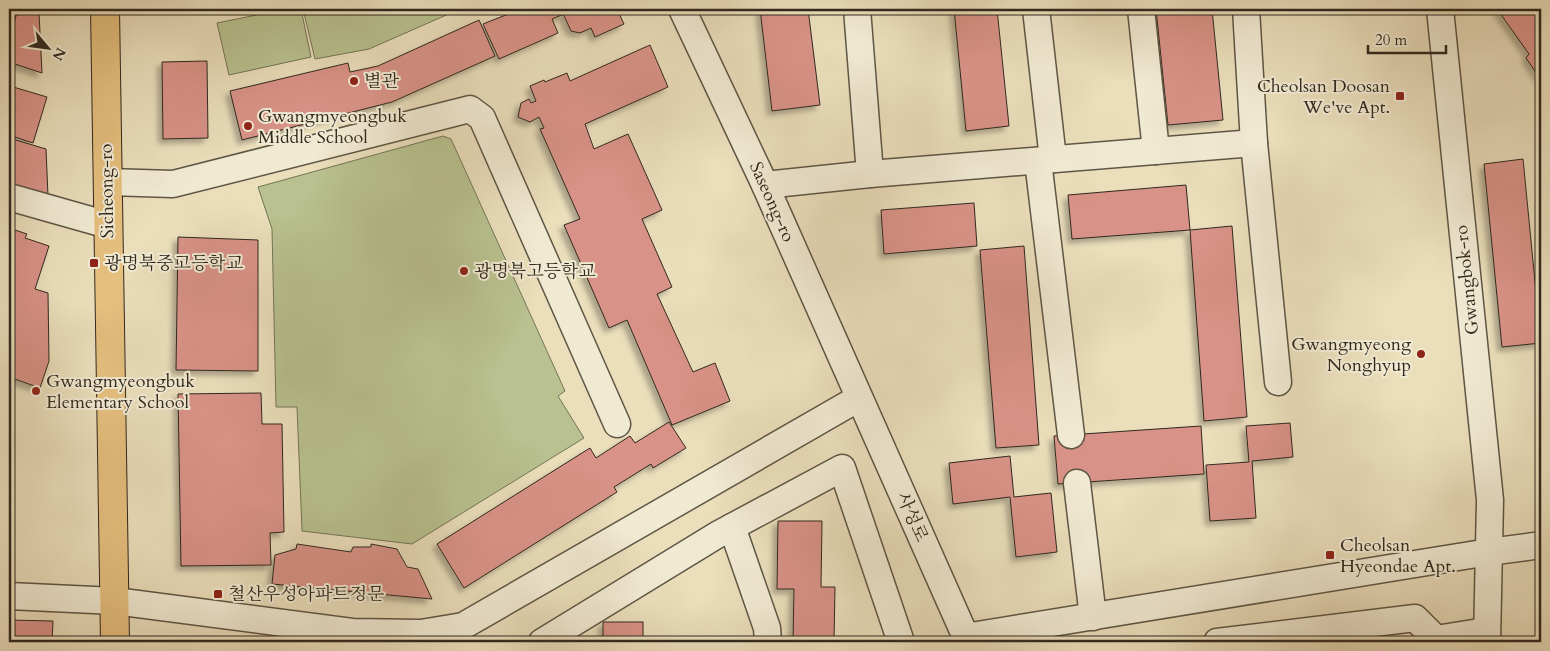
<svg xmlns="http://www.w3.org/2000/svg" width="1550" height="651" font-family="Cardo,'Noto Serif KR',serif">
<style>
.green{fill:#b8c18f;stroke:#747456}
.building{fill:#d89287;stroke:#31281e;filter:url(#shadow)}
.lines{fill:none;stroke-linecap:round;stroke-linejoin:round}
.minor-casing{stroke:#5f5645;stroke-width:29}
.major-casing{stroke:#31281e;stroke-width:30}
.minor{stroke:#f1ead3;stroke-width:26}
.major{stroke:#e5bf7e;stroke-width:28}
.poi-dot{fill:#8f2418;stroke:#f1ead3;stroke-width:2}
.labels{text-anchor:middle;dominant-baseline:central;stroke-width:4;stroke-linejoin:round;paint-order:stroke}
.poi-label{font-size:18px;fill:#31281e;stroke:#f1ead3;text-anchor:start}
.street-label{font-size:18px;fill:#31281e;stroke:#f1ead3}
</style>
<defs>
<filter id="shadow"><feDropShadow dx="-4.5" dy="4.5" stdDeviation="2.5" flood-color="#0004"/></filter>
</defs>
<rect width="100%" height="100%" fill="#eadebb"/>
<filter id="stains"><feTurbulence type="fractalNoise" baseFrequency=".004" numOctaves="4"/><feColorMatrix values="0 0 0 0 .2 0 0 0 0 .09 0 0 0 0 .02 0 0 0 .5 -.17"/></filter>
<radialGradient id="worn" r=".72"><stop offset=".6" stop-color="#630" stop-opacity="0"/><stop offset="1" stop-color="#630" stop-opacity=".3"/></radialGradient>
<g class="green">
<path d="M286 9H301L311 57 229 75 217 23Z"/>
<path d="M303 9H460L369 49 315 59Z"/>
<path d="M443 136 451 139 565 391 558 396 584 438 412 544 302 531 297 407H276L272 229 258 187Z"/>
</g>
<g class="building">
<path d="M18 9H29L39 13 42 73 9 62V41Z"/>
<path d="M521 9H561L564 14 552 19 558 33 499 59 483 24Z"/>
<path d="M561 9H617L624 24 595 37 591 28 580 33 571 31Z"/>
<path d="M760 9H808L820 105 772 111Z"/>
<path d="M954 9H997L1009 126 966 131Z"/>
<path d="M1156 9H1212L1223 120 1168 125Z"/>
<path d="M1497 9H1541V80L1526 58 1529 54Z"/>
<path d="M479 20 495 56 392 102 242 140 230 91 348 63 350 72 378 66Z"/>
<path d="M650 45 668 87 585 124 594 149 628 134 662 210 642 219 672 287 657 294 693 372 715 363 730 401 672 425 627 320 609 328 564 225 580 219 540 129 544 128 539 117 530 122 518 117 521 103 529 99 531 103 536 101 530 86 544 80 545 82 567 73 570 81Z"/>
<path d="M207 61 208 138 163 139 162 62Z"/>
<path d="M10 86 47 97 33 143 9 135V90Z"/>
<path d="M9 138 46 149 48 196 9 184Z"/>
<path d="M1523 159 1541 343 1502 347 1484 164Z"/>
<path d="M1186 185 1190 230 1072 239 1068 195Z"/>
<path d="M974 203 977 246 884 254 881 210Z"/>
<path d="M1232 226 1247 417 1204 421 1190 230Z"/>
<path d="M9 228 27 234 25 238 49 246 35 289 48 293 49 361 40 388 9 377Z"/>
<path d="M178 237 258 240V371L176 370Z"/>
<path d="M1024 246 1039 445 996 448 980 250Z"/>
<path d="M261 393 262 424H282L284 532 270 533 271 565 181 566 178 394Z"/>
<path d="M669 422 686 448 653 468 651 464 614 487 617 492 464 588 437 544 590 448 596 458 630 436 635 443Z"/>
<path d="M1290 423 1293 457 1252 461 1256 518 1210 521 1206 465 1249 462 1246 426Z"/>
<path d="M1201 426 1204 474 1058 484 1054 436Z"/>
<path d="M1010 456 1014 497 1051 493 1057 552 1016 557 1010 497 953 504 949 463Z"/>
<path d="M9 487 14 489 9 506Z"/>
<path d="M778 521H822L821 587H835L834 642H793L794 589H777Z"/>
<path d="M297 544 351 552 353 547H371V544L397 549 407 567 418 569 432 599 272 584 275 555 296 549Z"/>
<path d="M9 620 53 621 52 642H9Z"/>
<rect x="603" y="622" width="40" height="20"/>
</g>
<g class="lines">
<defs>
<g id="minor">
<path d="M682 9 765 185 968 642"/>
<path d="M857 9 870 174"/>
<path d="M1036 9 1053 159"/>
<path d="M1141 9 1156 151"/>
<path d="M1246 9 1254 143 1278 382"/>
<path d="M1440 9 1490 500 1487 642"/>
<path d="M1038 161 1071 435"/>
<path d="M108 182 173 184 470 109 482 118 617 424"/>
<path d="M765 185 870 174 1254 143"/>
<path d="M9 197 108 225"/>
<path d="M1077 483 1093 617"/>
<path d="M732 527 767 628 768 642"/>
<path d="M9 596 115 601 352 632 421 633 463 626 859 398"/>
<path d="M965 637 1489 552 1541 545"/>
<path d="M542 642 717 535 842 468 901 642"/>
<path d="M1217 642 1415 618 1436 639"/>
<path d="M1436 642V639L1486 631"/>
</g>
<path id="major" d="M105 9 115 642"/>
</defs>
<use href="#minor" class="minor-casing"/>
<use href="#major" class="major-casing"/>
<use href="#minor" class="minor"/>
<use href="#major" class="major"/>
</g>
<g class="poi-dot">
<circle cx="354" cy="81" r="5"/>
<rect x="1395" y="91" width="10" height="10" rx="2.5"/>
<circle cx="248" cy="126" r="5"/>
<rect x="89" y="258" width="10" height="10" rx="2.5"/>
<circle cx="464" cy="271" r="5"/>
<circle cx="1421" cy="354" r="5"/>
<circle cx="36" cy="391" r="5"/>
<rect x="1325" y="550" width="10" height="10" rx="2.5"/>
<rect x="213" y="589" width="10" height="10" rx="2.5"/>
</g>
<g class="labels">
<g class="poi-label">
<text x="364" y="81">별관</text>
<text x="1390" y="86" text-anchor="end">Cheolsan Doosan<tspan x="1390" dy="21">We've Apt.</tspan></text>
<text x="258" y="116">Gwangmyeongbuk<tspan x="258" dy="21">Middle School</tspan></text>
<text x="104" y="263">광명북중고등학교</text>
<text x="474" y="271">광명북고등학교</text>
<text x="1411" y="344" text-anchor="end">Gwangmyeong<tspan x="1411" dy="21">Nonghyup</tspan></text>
<text x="46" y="381">Gwangmyeongbuk<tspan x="46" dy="21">Elementary School</tspan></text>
<text x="1340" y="545">Cheolsan<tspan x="1340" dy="21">Hyeondae Apt.</tspan></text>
<text x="228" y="594">철산우성아파트정문</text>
</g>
<g class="street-label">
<text transform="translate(107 191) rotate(-91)">Sicheong-ro</text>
<text transform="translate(772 202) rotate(66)">Saseong-ro</text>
<text transform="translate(1467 280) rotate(-96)">Gwangbok-ro</text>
<text transform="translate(912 517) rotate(66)">사성로</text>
</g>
</g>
<rect width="1550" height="651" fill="none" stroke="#eadebb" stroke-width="30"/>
<rect x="10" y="10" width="1530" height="631" fill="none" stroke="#31281e" stroke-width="2.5"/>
<rect x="15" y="15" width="1520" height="621" fill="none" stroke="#31281e"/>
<g transform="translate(48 48) rotate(119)" stroke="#f1ead3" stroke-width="4" paint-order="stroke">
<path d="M0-4L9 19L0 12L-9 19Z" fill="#31281e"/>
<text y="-8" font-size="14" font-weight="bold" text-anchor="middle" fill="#31281e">N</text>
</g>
<path d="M1368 45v8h78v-8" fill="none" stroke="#31281e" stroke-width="2.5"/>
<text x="1375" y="45" font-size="15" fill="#31281e" stroke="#f1ead3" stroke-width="4" paint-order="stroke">20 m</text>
<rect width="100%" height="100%" filter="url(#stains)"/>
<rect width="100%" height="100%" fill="url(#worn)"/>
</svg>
